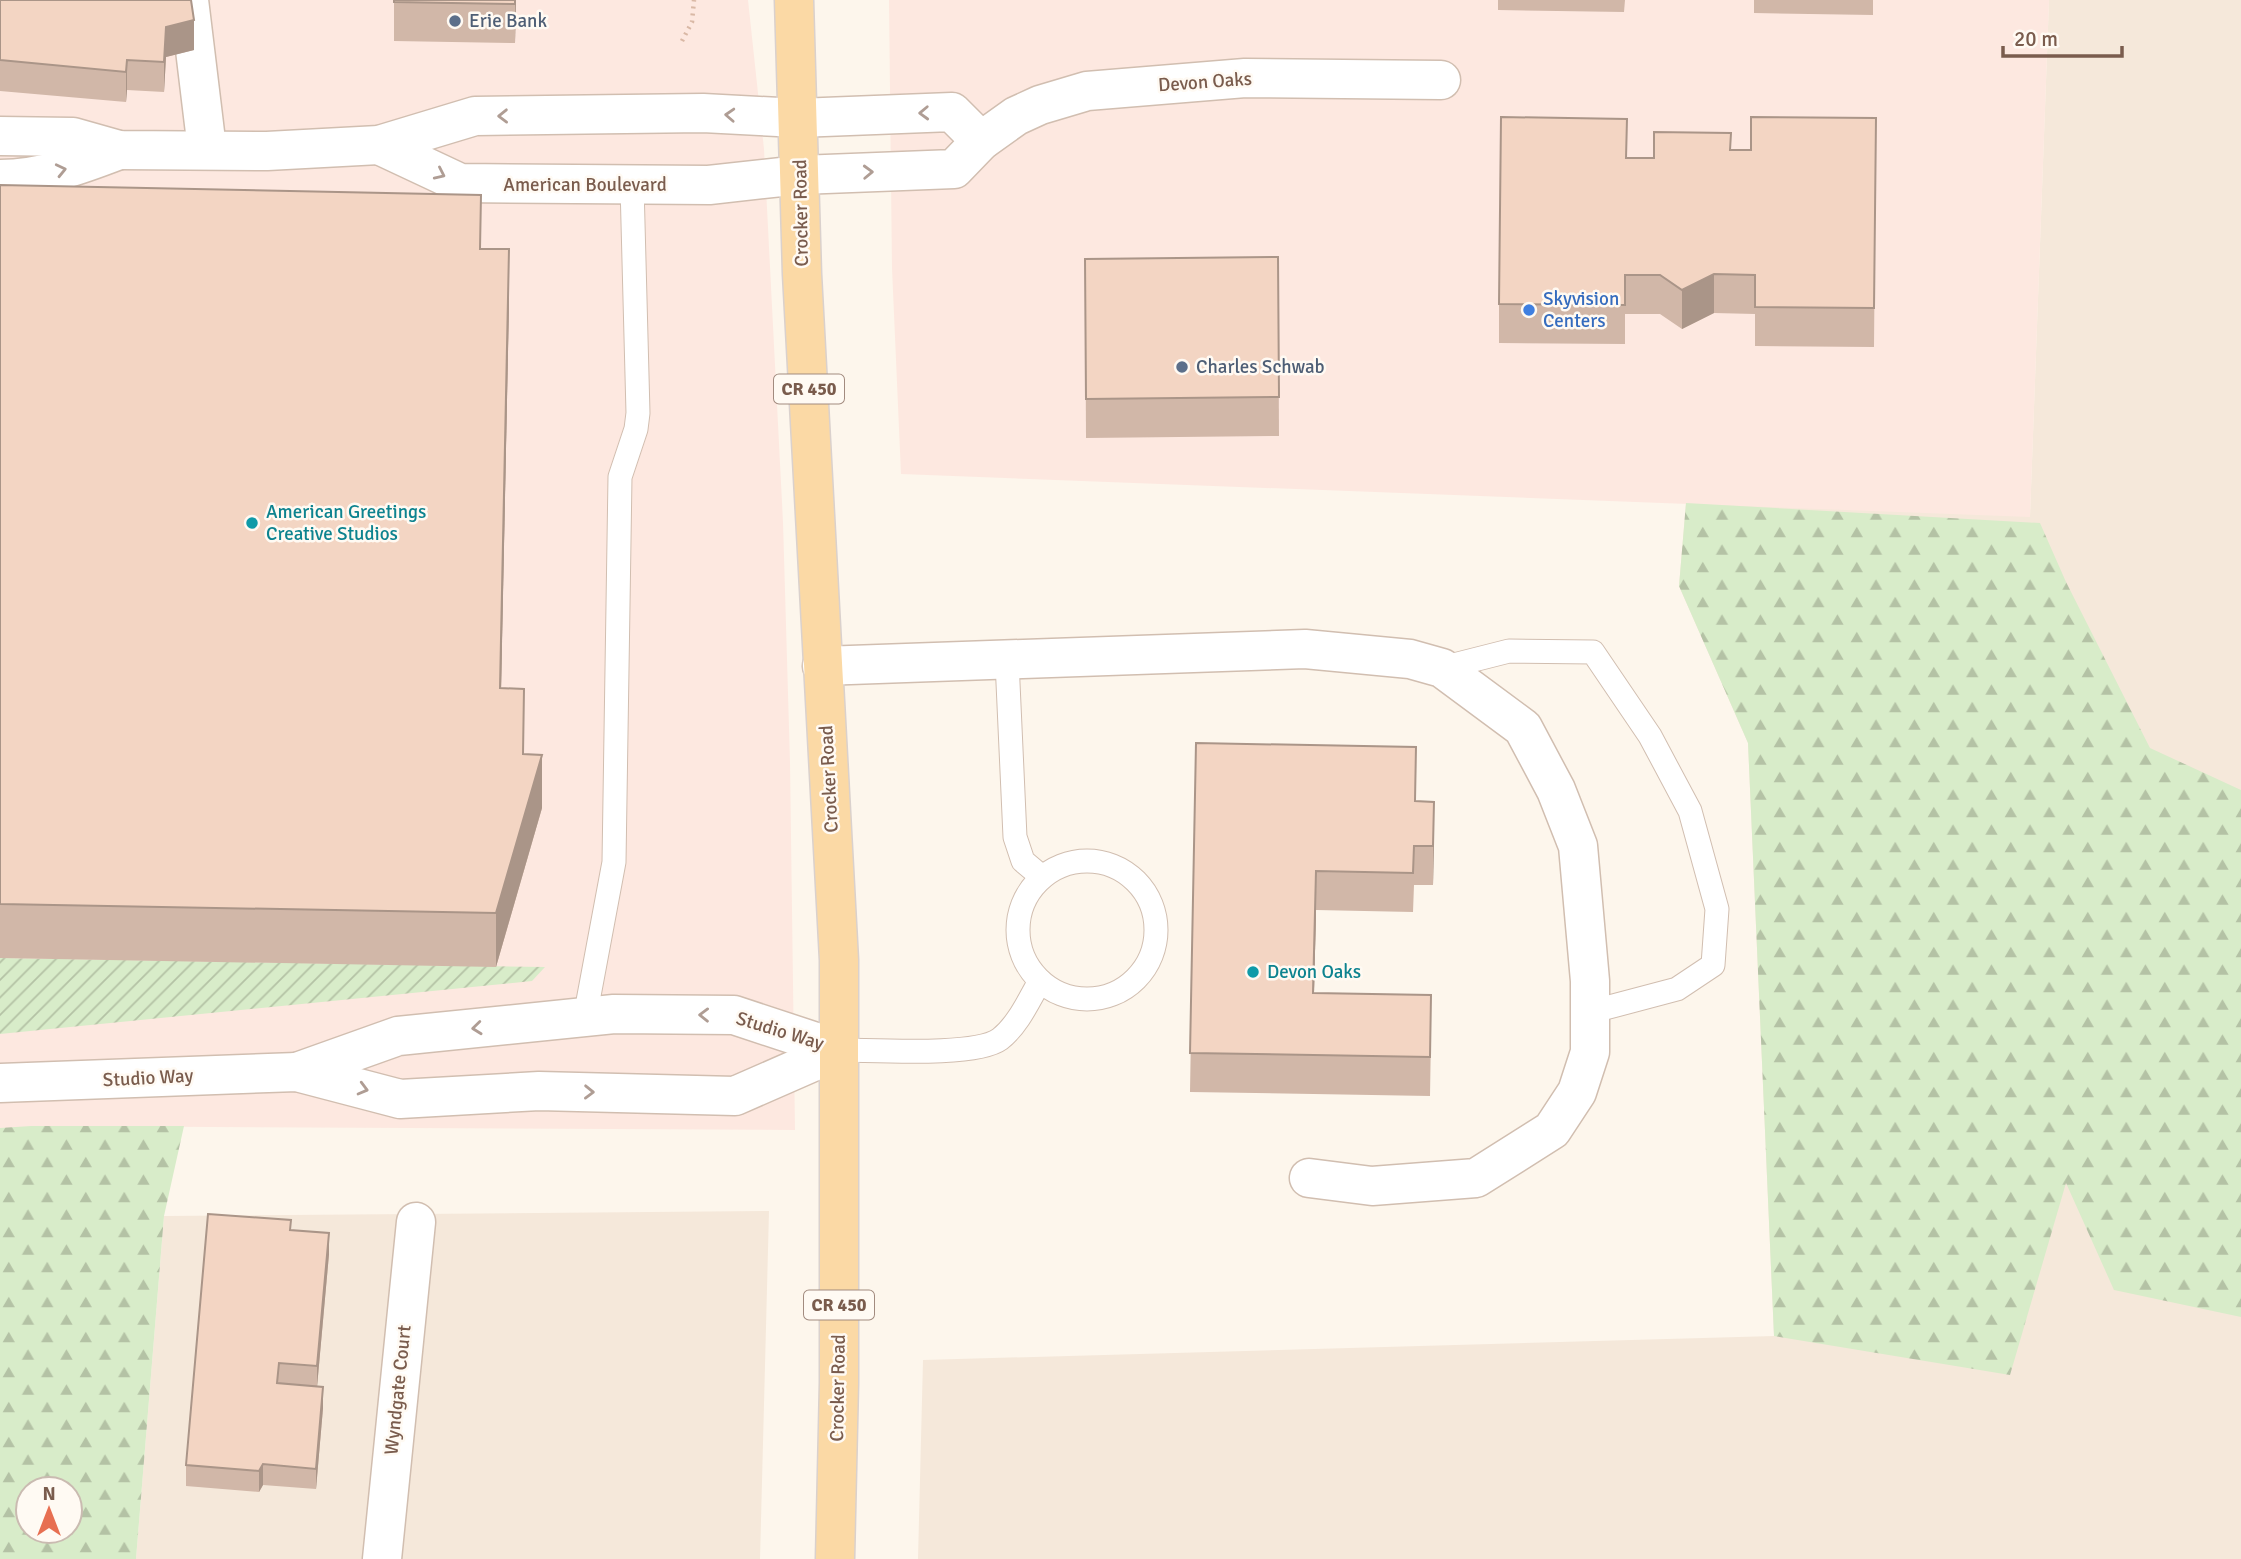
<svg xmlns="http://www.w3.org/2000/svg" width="2241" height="1559" font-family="Signika,sans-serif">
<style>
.residential{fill:#f5e8da}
.commercial{fill:#fde8e0}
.forest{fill:url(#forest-firs);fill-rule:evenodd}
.garden{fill:url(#garden-furrows)}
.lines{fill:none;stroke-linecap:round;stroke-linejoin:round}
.service-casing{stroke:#d1beb0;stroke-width:25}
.minor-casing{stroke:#d1beb0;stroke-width:41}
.primary-casing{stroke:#dad1cd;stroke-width:41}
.path{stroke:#d9b8a5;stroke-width:4.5;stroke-dasharray:2 5;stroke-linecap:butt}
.service{stroke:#fff;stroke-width:23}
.minor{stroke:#fff;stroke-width:38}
.primary{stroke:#fbd9a5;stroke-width:38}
.wall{fill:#d1b7a8}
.shaded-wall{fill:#aa9588}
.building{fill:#f3d5c3;stroke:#aa9588;stroke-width:2}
.oneway{stroke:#af9d94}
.service-dot{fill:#5c6f8a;stroke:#fffaf3;stroke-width:2.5}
.shop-dot{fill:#3f7fe0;stroke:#fffaf3;stroke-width:2.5}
.culture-dot{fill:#0f9aa8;stroke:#fffaf3;stroke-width:2.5}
.labels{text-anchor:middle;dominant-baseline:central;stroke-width:5;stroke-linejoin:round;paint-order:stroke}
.shield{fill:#fffaf3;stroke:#a28b7f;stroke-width:2}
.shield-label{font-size:18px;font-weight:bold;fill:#7a5c4d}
.service-label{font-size:19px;fill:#4e5e75;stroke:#fffaf3;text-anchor:start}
.street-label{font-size:19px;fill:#7a5c4d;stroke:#fffaf3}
.shop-label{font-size:19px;fill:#366cbe;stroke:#fffaf3;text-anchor:start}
.culture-label{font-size:19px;fill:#0d838f;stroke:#fffaf3;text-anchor:start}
</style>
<defs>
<pattern id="forest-firs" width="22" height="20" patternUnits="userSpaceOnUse" patternTransform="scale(1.75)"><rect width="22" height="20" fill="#d8ecc9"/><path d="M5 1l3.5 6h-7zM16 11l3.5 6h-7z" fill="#b4c2a5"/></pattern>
<pattern id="garden-furrows" width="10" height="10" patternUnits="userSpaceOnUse" patternTransform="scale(1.75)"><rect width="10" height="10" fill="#d8ecc9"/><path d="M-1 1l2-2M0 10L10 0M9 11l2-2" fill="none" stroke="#b4c2a5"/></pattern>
</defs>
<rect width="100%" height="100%" fill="#fdf6ec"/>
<g class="residential">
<path d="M2049 0H2241V1559H918L923 1360 1774 1336 1748 743 1679 586 1686 503 2030 516Z"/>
<path d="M769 1211 760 1559H136L164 1216Z"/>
</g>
<g class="commercial">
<path d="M0 0H748L764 149 783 522 790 762 795 1130 31 1126 28 1489 0 1559Z"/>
<path d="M889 0H2049L2030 517 901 474 892 268Z"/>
</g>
<g class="forest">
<path d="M1686 503 2040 523 2066 582 2150 748 2241 790V1317L2114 1290 2066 1183 2010 1375 1774 1336 1748 743 1679 586Z"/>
<path d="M31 1126H184L164 1216 136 1559H0V1128ZM28 1489H70V1531H28Z"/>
</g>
<path class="garden" d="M0 958 545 967 532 981 0 1034Z"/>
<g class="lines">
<defs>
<g id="service">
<path d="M1007 661 1015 837 1023 861 1042 877"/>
<path d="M1442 668 1509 651 1593 652 1650 736 1690 811 1717 909 1713 965 1677 989 1590 1012"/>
<circle cx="1087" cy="930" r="69"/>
<path d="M585 1017 614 862 620 477 636 429 638 413 632 185"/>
<path d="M840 1050C874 1050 976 1057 1000 1039 1018 1025 1029 1000 1040 981"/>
</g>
<g id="minor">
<path d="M189 0 207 149"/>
<path d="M0 136 73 137 119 150 267 151 379 145 475 116 703 113 798 118 952 112 981 141"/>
<path d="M379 145 460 183 709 185 800 175 954 169 981 141 1016 116 1040 105 1087 91 1245 78 1441 80"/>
<path d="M0 179C42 179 80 165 119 150"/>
<path d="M822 666 1305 649 1410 659 1442 668 1523 728 1556 790 1578 846 1590 981V1052L1577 1092 1552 1130 1476 1178 1372 1186 1309 1178"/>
<path d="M297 1072 398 1036 614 1014 734 1015 840 1050"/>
<path d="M0 1083 297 1072 400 1099 539 1091 735 1096 840 1050"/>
<path d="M382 1559 416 1222"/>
</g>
<path id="primary" d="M794 0 802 274 839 960V1383L835 1559"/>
</defs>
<use href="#service" class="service-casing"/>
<use href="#minor" class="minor-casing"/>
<use href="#primary" class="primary-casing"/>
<path class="path" d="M682 41 692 22 694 0"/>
<use href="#service" class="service"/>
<use href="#minor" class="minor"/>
<use href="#primary" class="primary"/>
</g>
<g class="wall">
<path d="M0 0 194 50 166 57 164 92 127 90 126 102 0 91Z"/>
<path d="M394 0H516L515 43 394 41Z"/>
<path d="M1498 0H1625L1624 12 1498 10Z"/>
<path d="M1754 0H1873V15L1754 13Z"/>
<path d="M1876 118 1874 347 1755 346V314L1714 313 1682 329 1660 314H1625V344L1499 343V304L1627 158H1654L1731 150H1751Z"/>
<path d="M0 185 481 249 509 303 501 688 524 754 542 808 496 967 0 958Z"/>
<path d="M1278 257 1279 436 1086 438 1085 259Z"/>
<path d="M1196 743 1416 801 1434 841 1433 885H1414L1413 912 1316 910 1314 993 1431 1034 1430 1096 1190 1092Z"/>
<path d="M291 1230 329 1254 317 1387 323 1408 316 1489 263 1485 259 1492 186 1486V1465Z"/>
</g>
<g class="shaded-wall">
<path d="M515 0H516L515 43Z"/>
<path d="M194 20V50L166 57 164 92V62L166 27Z"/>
<path d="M127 60V90L126 102V72Z"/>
<path d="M509 249V303L500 742V688Z"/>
<path d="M1714 274V313L1682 329V290Z"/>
<path d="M542 755V808L496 967V913Z"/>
<path d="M1434 802V841L1433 885V846Z"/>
<path d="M1316 871V910L1313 1032V993Z"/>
<path d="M329 1233V1254L317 1387V1366Z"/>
<path d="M323 1387V1408L316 1489V1469Z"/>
<path d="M263 1464V1485L259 1492V1471Z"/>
</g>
<g class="building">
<path d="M0 0H191L194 20 166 27 164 62 127 60 126 72 0 60Z"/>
<path d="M394 0H515V4L394 2Z"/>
<path d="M1501 117 1627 119 1626 158H1654V132L1731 133 1730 150H1751V117L1876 118 1874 308 1755 307V275L1714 274 1682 290 1660 275H1625V305L1499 304Z"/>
<path d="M0 185 481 195 480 249H509L500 688 524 689 523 754 542 755 496 913 0 904Z"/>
<path d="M1278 257 1279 397 1086 399 1085 259Z"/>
<path d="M1196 743 1416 747 1415 801 1434 802 1433 846H1414L1413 873 1316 871 1313 993 1431 995 1430 1057 1190 1053Z"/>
<path d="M208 1214 291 1220 290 1230 329 1233 317 1366 279 1363 277 1383 323 1387 316 1469 263 1464 259 1471 186 1465Z"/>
</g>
<defs><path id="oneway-chevron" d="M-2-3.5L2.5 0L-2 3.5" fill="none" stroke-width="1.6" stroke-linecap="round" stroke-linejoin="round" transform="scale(1.75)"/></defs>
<g class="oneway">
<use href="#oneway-chevron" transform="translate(924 113) rotate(178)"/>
<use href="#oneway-chevron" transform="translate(730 115) rotate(-177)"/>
<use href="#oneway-chevron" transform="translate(503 116) rotate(179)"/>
<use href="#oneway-chevron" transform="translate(61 170) rotate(-13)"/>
<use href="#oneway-chevron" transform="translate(868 172) rotate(-2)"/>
<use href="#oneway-chevron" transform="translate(440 174) rotate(25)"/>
<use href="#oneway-chevron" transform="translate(704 1015) rotate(-179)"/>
<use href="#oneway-chevron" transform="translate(477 1028) rotate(174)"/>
<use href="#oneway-chevron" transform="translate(363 1089) rotate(15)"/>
<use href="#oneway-chevron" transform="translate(589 1092) rotate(1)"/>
</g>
<g class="service-dot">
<circle cx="455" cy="21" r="7"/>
<circle cx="1182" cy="367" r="7"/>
</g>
<circle class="shop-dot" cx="1529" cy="310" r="7"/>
<g class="culture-dot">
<circle cx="252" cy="523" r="7"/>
<circle cx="1253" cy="972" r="7"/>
</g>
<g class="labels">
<g class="shield">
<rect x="774" y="374.5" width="70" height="29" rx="5"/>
<rect x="804" y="1290.5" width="70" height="29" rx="5"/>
</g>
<g class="shield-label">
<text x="809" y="389">CR 450</text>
<text x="839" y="1305">CR 450</text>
</g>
<g class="service-label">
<text x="469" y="21">Erie Bank</text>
<text x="1196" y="367">Charles Schwab</text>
</g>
<g class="street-label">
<text transform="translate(1205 82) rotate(-4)">Devon Oaks</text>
<text x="585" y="185">American Boulevard</text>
<text transform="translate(801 213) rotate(-91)">Crocker Road</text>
<text transform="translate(829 779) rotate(-93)">Crocker Road</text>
<text transform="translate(780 1031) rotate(17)">Studio Way</text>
<text transform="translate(148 1078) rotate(-3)">Studio Way</text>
<text transform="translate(838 1388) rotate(-89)">Crocker Road</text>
<text transform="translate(398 1390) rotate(-84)">Wyndgate Court</text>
</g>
<g class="shop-label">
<text x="1543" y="299">Skyvision<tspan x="1543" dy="22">Centers</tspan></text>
</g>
<g class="culture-label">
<text x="266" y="512">American Greetings<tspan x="266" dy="22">Creative Studios</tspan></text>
<text x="1267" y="972">Devon Oaks</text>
</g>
</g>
<g transform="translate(49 1510)"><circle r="33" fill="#fffaf3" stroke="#cabbb1" stroke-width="2"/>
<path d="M0-5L12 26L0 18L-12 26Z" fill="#e76f51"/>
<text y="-10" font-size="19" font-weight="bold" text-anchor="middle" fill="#7a5c4d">N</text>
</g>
<path d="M2003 46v10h119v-10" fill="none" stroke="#7a5c4d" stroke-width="3.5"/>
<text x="2014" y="46" font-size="21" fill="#7a5c4d" stroke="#fffaf3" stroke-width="5" paint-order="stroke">20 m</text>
</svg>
